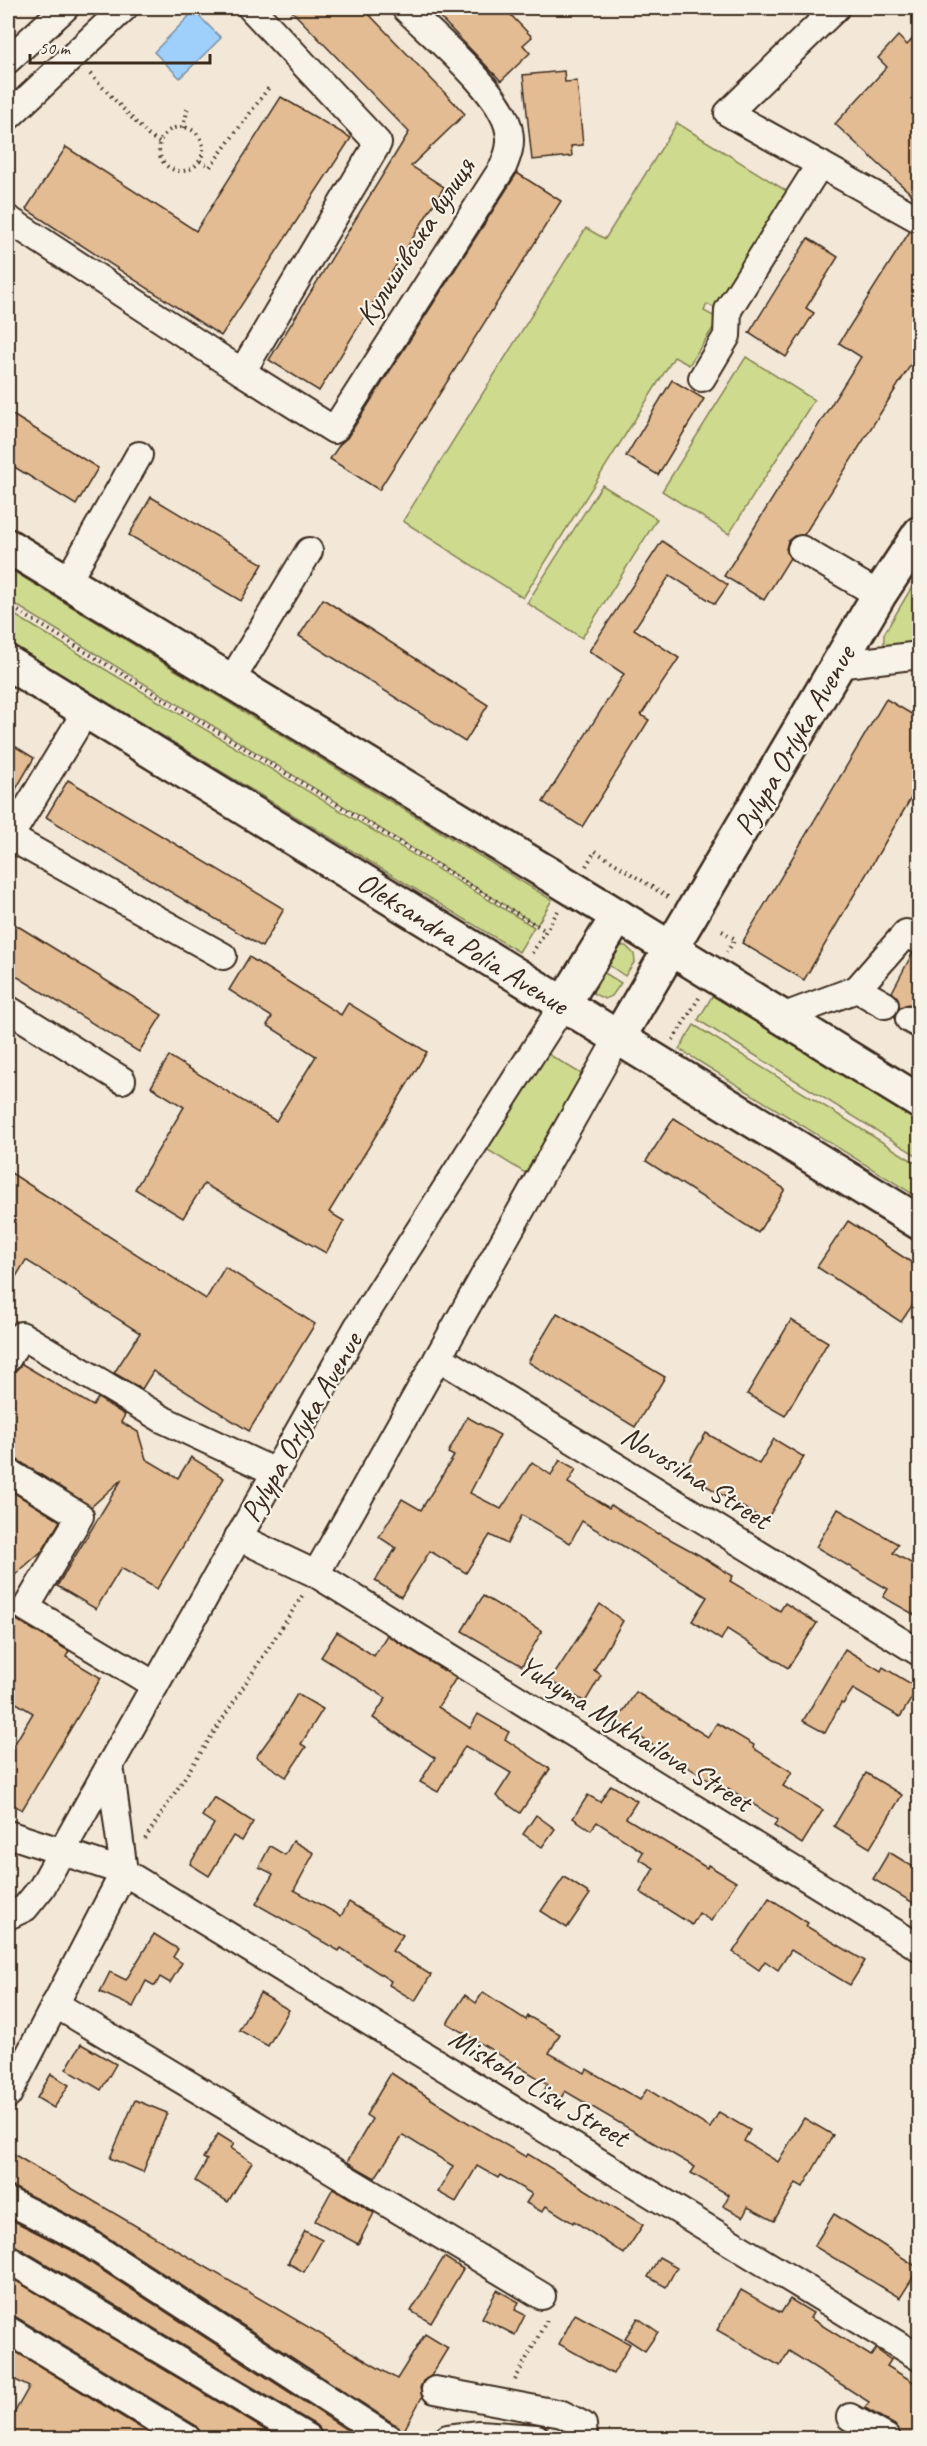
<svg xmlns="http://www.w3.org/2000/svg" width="927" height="2446" font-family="Caveat,sans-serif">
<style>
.green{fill:#cedb8e;stroke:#848256;stroke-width:1.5}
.water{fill:#9fd0fc;stroke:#778ea3;stroke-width:1.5}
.building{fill:#e3bc93;stroke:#3b2a1e;stroke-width:1.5}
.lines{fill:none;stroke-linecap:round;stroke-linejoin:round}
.minor-casing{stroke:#3b2a1e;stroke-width:30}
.major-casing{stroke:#3b2a1e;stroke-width:38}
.path{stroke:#3b2a1e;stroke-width:4;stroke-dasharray:1.5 4.5;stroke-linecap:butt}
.minor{stroke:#f7f3e8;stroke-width:26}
.major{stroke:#f7f3e8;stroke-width:33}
.labels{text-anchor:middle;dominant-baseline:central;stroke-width:4.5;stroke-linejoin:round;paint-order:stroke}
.street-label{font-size:30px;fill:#3b2a1e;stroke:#f7f3e8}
</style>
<rect width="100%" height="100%" fill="#f3e8d7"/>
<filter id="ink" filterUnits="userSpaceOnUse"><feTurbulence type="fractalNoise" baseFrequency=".0167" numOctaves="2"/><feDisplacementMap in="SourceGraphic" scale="12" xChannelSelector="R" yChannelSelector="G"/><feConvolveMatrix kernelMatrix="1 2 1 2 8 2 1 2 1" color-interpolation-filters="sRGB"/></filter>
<g filter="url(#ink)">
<g class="green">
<path d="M677 123 788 192 715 308 707 304 704 311 719 319 689 365 674 357 523 598 403 521 586 228 605 239Z"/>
<path d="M746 357 814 400 729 534 662 491Z"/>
<path d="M602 485 657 519 582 638 527 603Z"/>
<path d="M8 568 552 900 537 925 8 600Z"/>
<path d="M919 575V644L887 647 884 644V634Z"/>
<path d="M8 611 534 927 519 952 8 642Z"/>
<path d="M618 946H626L634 954 635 961 625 976 606 963Z"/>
<path d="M600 970 621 983 612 996 605 999 594 994 592 986Z"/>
<path d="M714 993 919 1120V1157L698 1020Z"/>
<path d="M694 1025 919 1165V1198L679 1049Z"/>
<path d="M543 1051 585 1076 530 1176 483 1147Z"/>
</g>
<path class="water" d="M194 11 221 38 180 78 154 52Z"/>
<g class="building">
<path d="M289 8H363L465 114 411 166 444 187 319 391 269 360 409 132Z"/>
<path d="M431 8H504L532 37 523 45 530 53 501 81Z"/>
<path d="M920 31V202L835 124 887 67 878 58 898 36 907 45Z"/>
<path d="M564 71 565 82 577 81 583 145 571 146 572 156 532 160 523 75Z"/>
<path d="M281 97 351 138 221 336 26 209 66 147 196 231Z"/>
<path d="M517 173 561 201 379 490 330 459 340 444 347 438Z"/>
<path d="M910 231 920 235V350L804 535 794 536 788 541 786 549 790 558 764 600 724 576 861 357 839 343Z"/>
<path d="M808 238 838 257 806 308 814 313 786 357 749 333Z"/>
<path d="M672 380 704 399 658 475 626 456Z"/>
<path d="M8 412 98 468 76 505 8 463Z"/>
<path d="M151 497 263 564 241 601 129 535Z"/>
<path d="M662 541 728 585 715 604 670 575 634 629 679 658 641 715 649 720 582 827 543 802 624 674 589 651Z"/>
<path d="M323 599 488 705 465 742 299 636Z"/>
<path d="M886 699 920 719V783L804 980 742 943Z"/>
<path d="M8 742 34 758 8 803Z"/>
<path d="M68 780 284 909 262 947 46 817Z"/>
<path d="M8 920 162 1015 139 1052 8 971Z"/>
<path d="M912 954 920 956V999L916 1006 908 1004 899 1008 898 998 892 992Z"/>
<path d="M249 957 341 1015 348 1003 427 1052 329 1212 344 1221 326 1253 204 1184 183 1218 135 1189 184 1107 151 1087 169 1056 276 1121 316 1056 267 1025 272 1017 229 990Z"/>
<path d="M674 1118 785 1189 758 1233 646 1161Z"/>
<path d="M8 1171 206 1299 225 1267 315 1324 249 1431 153 1371 142 1389 114 1373 140 1333 26 1260 8 1290Z"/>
<path d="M848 1221 920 1268V1294L901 1322 817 1267Z"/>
<path d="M557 1313 665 1377 635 1427 528 1362Z"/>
<path d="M791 1320 828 1342 785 1416 747 1394Z"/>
<path d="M22 1364 93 1406 98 1398 125 1415 121 1422 138 1432 146 1459 178 1478 191 1457 224 1478 157 1589 121 1568 96 1609 57 1586 122 1479 91 1507 16 1459 8 1457V1382L14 1372Z"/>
<path d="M467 1417 500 1435 470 1493 501 1509 532 1462 551 1475 560 1460 576 1469 568 1483 609 1508 611 1505 658 1534 659 1533 699 1555 733 1576 730 1581 780 1611 785 1603 817 1623 788 1668 727 1629 721 1640 692 1621 707 1597 582 1521 570 1543 522 1515 507 1544 490 1535 466 1573 430 1551 401 1597 375 1581 396 1548 379 1537 402 1499 421 1510 454 1456 448 1453Z"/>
<path d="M706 1433 759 1464 774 1439 804 1457 766 1521 683 1472Z"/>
<path d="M8 1489 60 1521 43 1550 8 1581Z"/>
<path d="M838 1509 898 1544 893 1553 920 1568V1618L883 1597 888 1589 816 1547Z"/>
<path d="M483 1596 542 1631 522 1666 462 1631Z"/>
<path d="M600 1604 623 1621 594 1670 601 1675 585 1702 550 1681Z"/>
<path d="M8 1611 18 1621 69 1651 66 1657 101 1678 22 1810 8 1801V1755L33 1713 8 1698Z"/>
<path d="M337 1632 374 1656 387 1635 456 1678 438 1707 470 1728 478 1714 509 1732 505 1739 550 1769 520 1813 496 1796 511 1773 465 1746 438 1792 420 1782 435 1758 373 1718 386 1698 321 1657Z"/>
<path d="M845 1649 881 1671 883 1667 918 1688 900 1717 853 1689 843 1704 841 1703 825 1733 803 1721Z"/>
<path d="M636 1692 708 1737 717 1723 754 1745 753 1748 792 1772 783 1786 823 1810 802 1844 774 1826 778 1820 728 1788 726 1791 616 1722Z"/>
<path d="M297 1694 323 1709 301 1744 306 1747 286 1777 256 1757 277 1728Z"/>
<path d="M866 1773 902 1795 870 1848 834 1826Z"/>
<path d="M611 1785 637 1801 626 1818 707 1868 708 1865 736 1882 711 1921 699 1913 692 1925 640 1892 654 1868 639 1859 643 1852 597 1822 591 1830 573 1818 588 1795 600 1802Z"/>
<path d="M214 1797 253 1822 242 1841 233 1836 209 1876 190 1864 214 1824 202 1816Z"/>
<path d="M536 1815 555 1829 542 1847 523 1834Z"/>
<path d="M293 1841 314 1853 294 1890 341 1916 349 1902 403 1935 392 1951 431 1975 415 2001 389 1985 391 1981 341 1948 339 1951 256 1904 273 1874 259 1867 270 1846 285 1855Z"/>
<path d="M889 1852 920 1871V1907L873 1879Z"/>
<path d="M564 1877 590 1894 567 1928 541 1911Z"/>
<path d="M769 1898 808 1923 806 1926 865 1961 850 1985 791 1950 778 1970 765 1961 759 1970 733 1952Z"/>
<path d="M154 1934 178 1949 173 1957 182 1963 170 1983 160 1977 155 1986 146 1981 133 2007 100 1992 110 1972 126 1980Z"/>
<path d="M483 1992 526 2020 528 2016 560 2034 549 2053 585 2073 587 2069 640 2100 647 2089 710 2128 719 2112 750 2130 744 2141 778 2162 804 2118 833 2135 803 2187 796 2183 774 2221 748 2207 743 2217 723 2206 729 2195 691 2173 695 2167 565 2091 558 2103 542 2094 548 2084 447 2023 465 1995 476 2003Z"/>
<path d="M260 1993 289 2010 268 2046 239 2030Z"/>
<path d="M81 2044 116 2064 101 2090 66 2069Z"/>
<path d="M391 2073 467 2122 526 2157 528 2154 643 2225 624 2254 574 2221 573 2223 546 2206 542 2212 526 2203 532 2194 500 2175 498 2178 477 2166 456 2202 438 2192 453 2166 403 2135 375 2178 347 2162 372 2119 366 2115Z"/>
<path d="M51 2074 69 2085 54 2108 37 2098Z"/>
<path d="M135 2100 167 2113 143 2172 110 2158Z"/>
<path d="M218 2134 234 2144 231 2148 252 2162 228 2202 195 2181 207 2160 203 2158Z"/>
<path d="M8 2151 397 2379 425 2334 448 2348 431 2376 423 2381 420 2388 422 2397 402 2434 396 2425 87 2224 15 2188 8 2186Z"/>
<path d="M333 2188 374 2213 358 2244 315 2221Z"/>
<path d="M834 2214 919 2268 900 2298 814 2246Z"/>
<path d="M8 2218 71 2250 361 2439H323L321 2431 316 2425 16 2246 8 2244Z"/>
<path d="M305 2231 322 2240 304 2272 288 2263Z"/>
<path d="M444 2257 463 2269 431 2323 411 2311Z"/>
<path d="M659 2257 677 2267 666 2287 648 2277Z"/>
<path d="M8 2276 280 2439H202L200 2431 195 2425 16 2317 8 2315Z"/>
<path d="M497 2290 519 2302 515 2310 525 2315 515 2335 482 2318Z"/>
<path d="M741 2290 781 2313 790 2299 813 2313 810 2318 871 2356 876 2349 891 2360 887 2366 920 2386V2439H906L901 2436 895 2425 865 2408 869 2402 789 2351 780 2366 717 2330Z"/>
<path d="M575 2314 630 2344 613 2374 559 2344Z"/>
<path d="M638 2318 658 2332 645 2351 625 2338Z"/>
<path d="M8 2347 159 2439H8V2424L29 2387 8 2376Z"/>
</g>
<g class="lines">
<defs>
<g id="minor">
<path d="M836 8 728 113 920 220"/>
<path d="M8 60 65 8"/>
<path d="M8 117 124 8"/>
<path d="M8 219 242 372 378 143 251 8"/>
<path d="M242 372 334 430 503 167C508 155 512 144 509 131 503 93 433 36 405 8"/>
<path d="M702 378 727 336 728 310 820 164"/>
<path d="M801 549 879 595"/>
<path d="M67 582 139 455"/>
<path d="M837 665 920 655"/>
<path d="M231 681 309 551"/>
<path d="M8 836 223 956"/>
<path d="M8 840 86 711"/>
<path d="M857 989 906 933 920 941"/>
<path d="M8 1009 122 1080"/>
<path d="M782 1017 857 989 885 1005"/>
<path d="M909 1019 920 1025"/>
<path d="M438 1357 920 1653"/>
<path d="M8 1358 21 1335 164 1420 275 1472"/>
<path d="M8 1472 80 1516 26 1608 155 1685"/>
<path d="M238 1537 316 1574 920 1948"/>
<path d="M316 1574 618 1038"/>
<path d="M8 1834 124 1872 920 2358"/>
<path d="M124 1872 110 1765 358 1326 563 1005"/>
<path d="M8 1916 25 1908 42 1887 110 1765"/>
<path d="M55 2004 542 2296"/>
<path d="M8 2095 124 1872"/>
<path d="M8 2201 79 2237 388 2438"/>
<path d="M8 2259 308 2438"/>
<path d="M8 2330 187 2438"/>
<path d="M435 2390 562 2414 583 2425 584 2438"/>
<path d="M850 2417 887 2438"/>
<path d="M448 2438 479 2434 537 2438"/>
</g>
<g id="major">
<path d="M8 546 618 916 920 1102"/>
<path d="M8 663 920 1223"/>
<path d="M563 1005 618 916"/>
<path d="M618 1038 879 595 920 533"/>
</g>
</defs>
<use href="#minor" class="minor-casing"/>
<use href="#major" class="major-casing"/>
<g class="path">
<path d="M90 74 148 135 160 143"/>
<circle cx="181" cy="149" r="22"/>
<path d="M184 128 188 105"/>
<path d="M200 161 210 167 270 86"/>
<path d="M8 605 546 931"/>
<path d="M912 633 920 620"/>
<path d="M586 866 595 851 668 897"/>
<path d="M722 931 735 939 727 952"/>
<path d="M532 953 558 911"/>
<path d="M673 1040 699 998"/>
<path d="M145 1839 304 1593"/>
<path d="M515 2380 547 2320"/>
</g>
<use href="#minor" class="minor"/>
<use href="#major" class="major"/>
</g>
</g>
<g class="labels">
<g class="street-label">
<text transform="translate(415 241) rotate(-57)">Кулишівська вулиця</text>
<text transform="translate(794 740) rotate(-60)">Pylypa Orlyka Avenue</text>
<text transform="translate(463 943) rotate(32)">Oleksandra Polia Avenue</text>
<text transform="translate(301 1427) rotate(-60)">Pylypa Orlyka Avenue</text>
<text transform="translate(696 1477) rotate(32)">Novosilna Street</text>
<text transform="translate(635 1733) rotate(32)">Yuhyma Mykhailova Street</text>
<text transform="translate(539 2087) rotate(31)">Miskoho Lisu Street</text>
</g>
</g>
<rect width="927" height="2446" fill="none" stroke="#f7f3e8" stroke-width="30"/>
<rect x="15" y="15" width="897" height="2416" fill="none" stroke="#3b2a1e" stroke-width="2" filter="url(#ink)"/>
<path d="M30 54v9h180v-9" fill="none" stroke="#3b2a1e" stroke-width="3"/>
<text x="39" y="54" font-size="18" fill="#3b2a1e" stroke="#f7f3e8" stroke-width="4.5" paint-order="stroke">50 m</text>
</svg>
